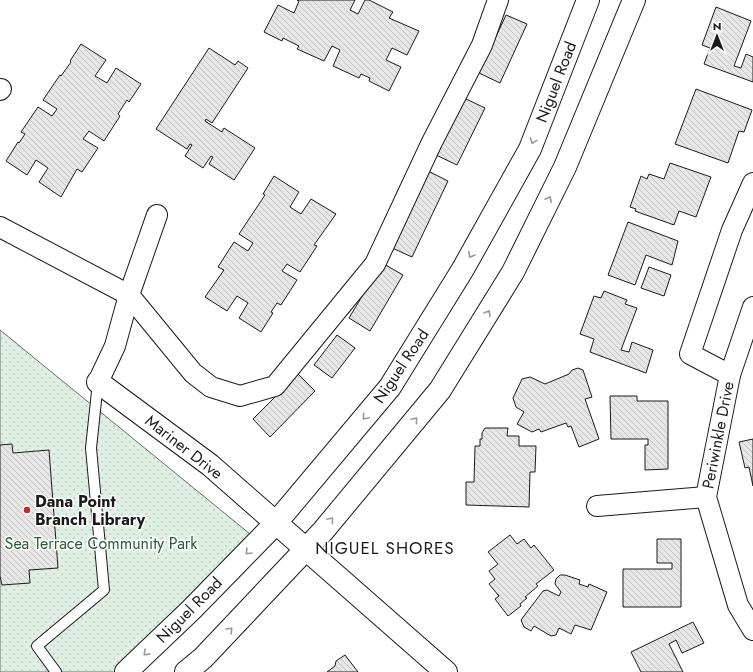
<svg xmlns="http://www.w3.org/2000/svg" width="753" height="672" font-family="Jost,sans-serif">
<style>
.park{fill:url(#park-dots);stroke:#6a6a6a}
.building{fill:url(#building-back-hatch);stroke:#1a1a1a}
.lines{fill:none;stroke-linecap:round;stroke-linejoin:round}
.service-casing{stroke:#1a1a1a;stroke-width:12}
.minor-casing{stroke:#1a1a1a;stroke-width:22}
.tertiary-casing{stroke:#1a1a1a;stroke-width:24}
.secondary-casing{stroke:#1a1a1a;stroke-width:24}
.service{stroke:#fff;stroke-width:10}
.minor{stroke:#fff;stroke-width:20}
.tertiary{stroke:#fff;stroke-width:22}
.secondary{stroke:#fff;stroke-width:22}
.oneway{stroke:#989898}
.poi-dot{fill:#c62828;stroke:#fff;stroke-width:1.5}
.labels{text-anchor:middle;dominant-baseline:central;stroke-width:3;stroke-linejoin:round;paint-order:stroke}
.street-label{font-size:16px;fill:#1a1a1a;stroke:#fff}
.poi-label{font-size:16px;font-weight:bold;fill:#1a1a1a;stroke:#fff;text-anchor:start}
.park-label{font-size:16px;fill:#2b5a34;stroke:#fff}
.neighbourhood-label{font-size:17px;letter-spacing:1px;fill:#1a1a1a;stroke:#fff}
</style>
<defs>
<pattern id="park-dots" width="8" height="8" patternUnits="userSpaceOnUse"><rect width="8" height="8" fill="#e0efe3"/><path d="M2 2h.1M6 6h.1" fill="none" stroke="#c0ccc2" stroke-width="1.8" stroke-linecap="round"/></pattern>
<pattern id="building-back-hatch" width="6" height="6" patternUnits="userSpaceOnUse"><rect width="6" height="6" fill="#e6e6e6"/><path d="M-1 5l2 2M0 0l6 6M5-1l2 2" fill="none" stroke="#c5c5c5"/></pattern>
</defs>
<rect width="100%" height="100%" fill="#fff"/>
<path class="park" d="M0 330 250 534 114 672H0Z"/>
<g class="building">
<path d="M297 0H355L350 10 358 14 365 0H369L393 12 389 18 419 31 407 55 392 48 386 60 401 67 389 91 369 81 370 78 361 74 359 78 333 66 340 50 332 46 324 61 297 49 299 46 283 38 282 41 264 32 278 5 294 13 299 1Z"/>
<path d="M716 7 751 21 734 66 741 68 746 54 753 57V82L704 64 710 48 702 45Z"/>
<path d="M506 15 527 24 500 83 479 73Z"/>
<path d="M81 44 106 60 95 76 107 83 116 68 141 84 129 102 127 100 118 114 120 116 104 141 89 131 83 139 98 148 82 172 77 169 61 197 39 182 48 168 36 160 27 175 6 161 18 142 19 143 25 134 21 132 38 107 52 116 57 109 43 100 60 75 61 76 71 62 70 61Z"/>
<path d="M209 48 235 65 238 61 248 68 212 123 206 119 205 121 222 132 224 128 255 148 234 180 209 164 213 157 211 156 203 168 185 156 192 145 190 144 187 149 156 129Z"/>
<path d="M696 89 752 110 744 132 739 131 728 163 675 144Z"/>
<path d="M464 98 485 108 457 165 436 155Z"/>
<path d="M670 163 711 177 696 217 679 211 674 225 635 211 636 209 630 207 641 176 647 179 649 174 664 179Z"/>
<path d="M426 170 448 181 412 257 390 247Z"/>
<path d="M274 176 299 192 290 207 301 214 311 199 336 214 314 245 317 246 300 272 287 264 282 271 297 280 281 305 277 303 271 312 273 313 261 332 239 318 248 303 237 296 227 311 205 297 224 270 218 267 234 242 248 251 253 243 239 234 265 195 263 194Z"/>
<path d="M628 222 678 241 672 265 646 255 635 285 608 275Z"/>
<path d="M382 263 403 275 370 331 349 318Z"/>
<path d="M649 267 671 275 664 296 641 288Z"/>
<path d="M604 291 627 300 625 304 637 308 621 350 629 352 632 342 653 350 646 373 590 352 594 339 580 334 594 296 601 298Z"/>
<path d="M337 335 355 348 332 378 314 365Z"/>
<path d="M578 368 583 370 592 397 585 399 599 439 579 447 571 426 568 427 566 423 541 432 539 429 532 432 517 424 524 412 516 407 513 398 522 379 530 377 545 384 569 374 572 370Z"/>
<path d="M298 374 315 391 270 437 253 419Z"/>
<path d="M610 396H637V401H668V469L645 470V445H648V439H611Z"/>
<path d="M485 428H508L507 436H519V446H536L535 472H530L529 507 466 505V482H474L475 446H480V439H482V433Z"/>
<path d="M753 439V486L749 467 745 468 739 442Z"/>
<path d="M12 444 13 453 49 450 58 568 29 570 30 583 2 585 0 576V445Z"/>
<path d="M510 535 517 544 524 539 531 548 534 545 554 570 536 584 538 586 525 597 527 598 520 604 521 606 508 616 495 599 499 596 489 584 495 579 489 571 498 564 488 552Z"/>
<path d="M657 539H681V607H623V569H672V563H657Z"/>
<path d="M560 575H565L580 580 579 584 588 587 589 584 607 592 591 630 575 625 571 634 559 628 556 635 551 636 534 626 531 631 524 627 521 620 543 591 547 590 559 596 561 592 555 584 556 579Z"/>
<path d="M693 622 704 643 682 653 676 640 669 644 683 672H641L631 652Z"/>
<path d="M345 655 358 672H327L335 666 336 661Z"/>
</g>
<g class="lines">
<defs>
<path id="service" d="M56 672 37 646 104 590 91 448 98 382"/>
<g id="minor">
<path d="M0 90 1 89"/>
<path d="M0 227 129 295 193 373 211 387 240 396 275 386 375 264 432 142 482 45 498 0"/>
<path d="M753 307 730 375 706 497 738 605 753 630"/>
<path d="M730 375 690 354 732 230 753 183"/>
<path d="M98 382 115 346 129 295 157 215"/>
<path d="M597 506 706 497"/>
</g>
<path id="tertiary" d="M98 382 210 465 446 672"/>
<g id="secondary">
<path d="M126 672 191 610 275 524 390 387 463 269 530 149 588 0"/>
<path d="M186 672 203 658 323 531 440 390 513 272 565 167 634 0"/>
</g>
</defs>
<use href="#service" class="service-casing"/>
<use href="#minor" class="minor-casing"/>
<use href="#tertiary" class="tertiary-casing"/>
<use href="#secondary" class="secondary-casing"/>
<use href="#service" class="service"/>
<use href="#minor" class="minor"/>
<use href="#tertiary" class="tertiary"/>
<use href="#secondary" class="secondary"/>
</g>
<defs><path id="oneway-chevron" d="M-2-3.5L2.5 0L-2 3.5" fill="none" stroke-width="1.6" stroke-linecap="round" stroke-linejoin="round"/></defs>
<g class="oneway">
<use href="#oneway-chevron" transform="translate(533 141) rotate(111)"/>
<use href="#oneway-chevron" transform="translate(549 199) rotate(-64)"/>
<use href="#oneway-chevron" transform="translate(471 255) rotate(119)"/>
<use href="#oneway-chevron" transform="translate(488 313) rotate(-58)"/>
<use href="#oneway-chevron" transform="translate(365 417) rotate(130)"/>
<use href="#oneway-chevron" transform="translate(415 420) rotate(-50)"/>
<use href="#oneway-chevron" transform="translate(331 520) rotate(-50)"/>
<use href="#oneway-chevron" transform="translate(248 552) rotate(134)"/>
<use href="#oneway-chevron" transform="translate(230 630) rotate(-47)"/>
<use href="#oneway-chevron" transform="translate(146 653) rotate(136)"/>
</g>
<circle class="poi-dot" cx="27" cy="510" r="4"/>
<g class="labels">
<g class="street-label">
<text transform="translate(556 82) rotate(-69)">Niguel Road</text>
<text transform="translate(401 366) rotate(-56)">Niguel Road</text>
<text transform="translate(718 435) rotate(-79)">Periwinkle Drive</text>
<text transform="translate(184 447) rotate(38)">Mariner Drive</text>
<text transform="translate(189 610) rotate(-45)">Niguel Road</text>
</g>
<g class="poi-label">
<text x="35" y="501">Dana Point<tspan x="35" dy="18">Branch Library</tspan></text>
</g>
<g class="park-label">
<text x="101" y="543">Sea Terrace Community Park</text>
</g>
<g class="neighbourhood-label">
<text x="385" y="548">NIGUEL SHORES</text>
</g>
</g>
<g transform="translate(717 36)" stroke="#ffffff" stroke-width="3" paint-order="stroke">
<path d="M0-3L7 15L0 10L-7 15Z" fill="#1a1a1a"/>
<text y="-6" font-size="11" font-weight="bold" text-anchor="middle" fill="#1a1a1a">N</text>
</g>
</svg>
